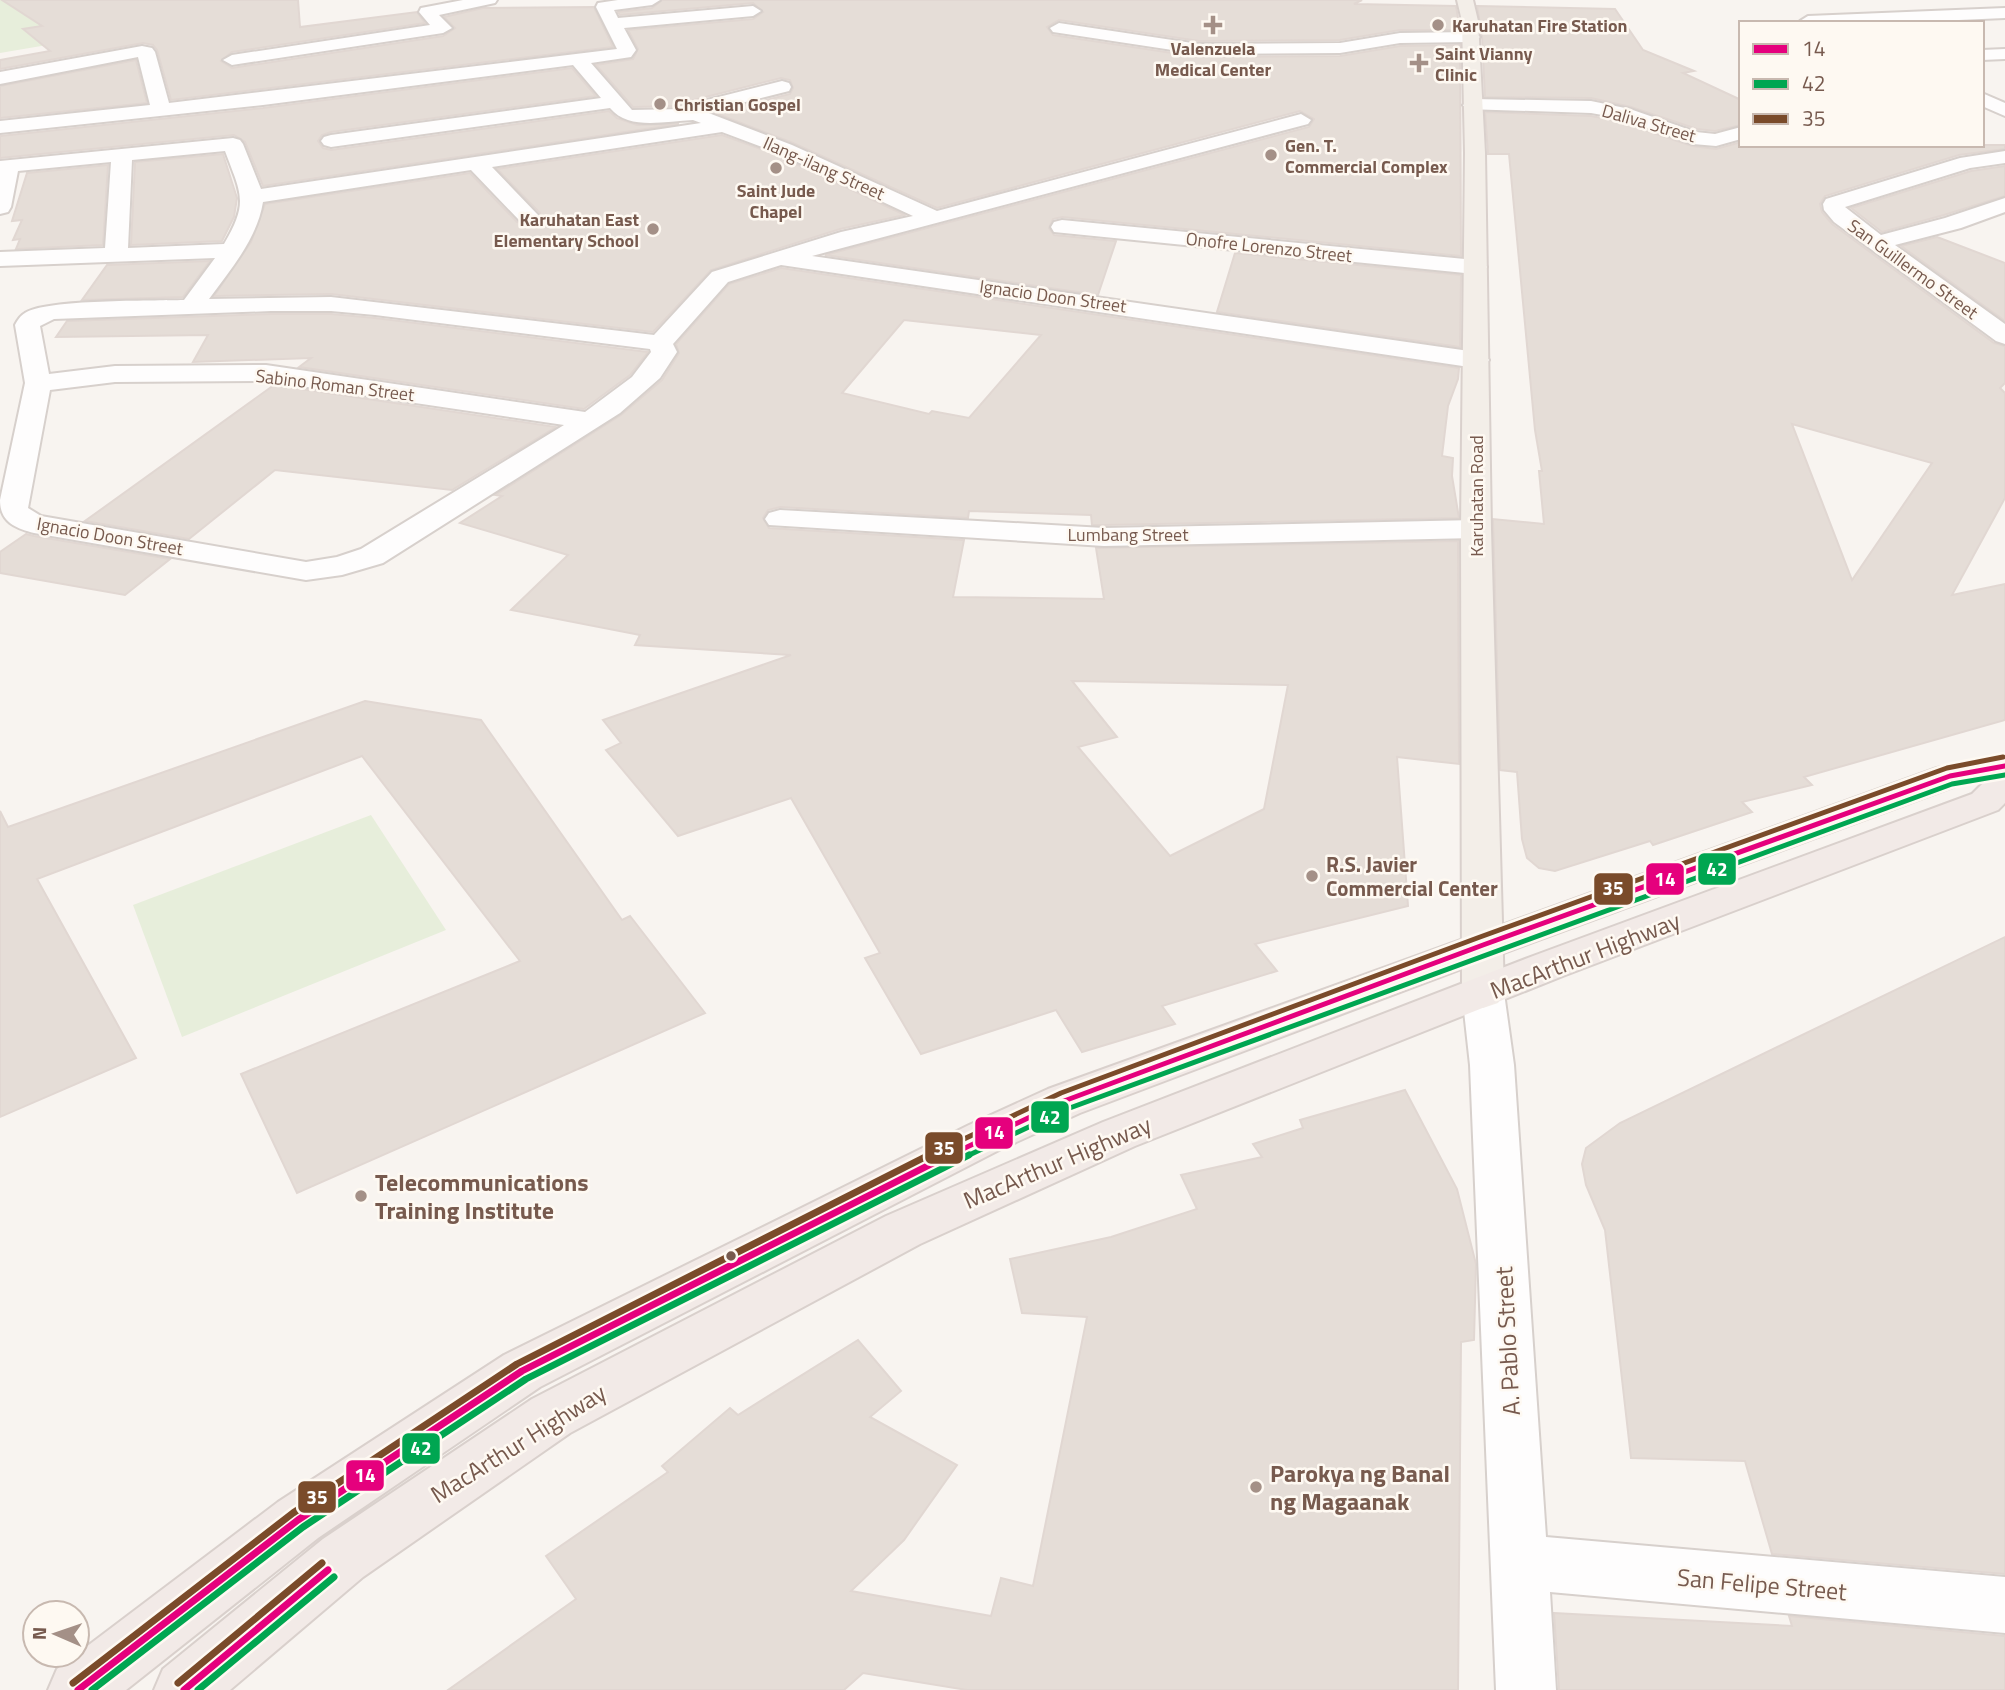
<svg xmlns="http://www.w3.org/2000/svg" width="2005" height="1690" font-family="'Titillium Web',sans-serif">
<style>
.green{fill:#e7eedb}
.building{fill:#e5ddd7;stroke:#e1d7d2;stroke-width:2;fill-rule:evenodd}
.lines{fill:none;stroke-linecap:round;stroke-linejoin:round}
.minor-casing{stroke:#d7d0cc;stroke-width:4}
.major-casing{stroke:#d9d0cc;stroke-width:4}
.highway-casing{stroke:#d9d0cc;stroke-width:4}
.minor{fill:#fefdfd;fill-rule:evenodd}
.major{fill:#f3eee8;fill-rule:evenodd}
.highway{fill:#f2eae7;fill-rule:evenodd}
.bus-1-far1-casing{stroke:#fef9f2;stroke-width:10}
.bus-1-casing{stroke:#fef9f2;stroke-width:12}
.bus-2-far1-casing{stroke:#fef9f2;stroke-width:10}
.bus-2-casing{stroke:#fef9f2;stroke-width:12}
.bus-3-far1-casing{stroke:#fef9f2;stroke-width:10}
.bus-3-casing{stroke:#fef9f2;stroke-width:12}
.bus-1-far1{stroke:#e5007d;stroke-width:5}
.bus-1{stroke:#e5007d;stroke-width:7}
.bus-2-far1{stroke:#00a651;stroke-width:5}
.bus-2{stroke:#00a651;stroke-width:7}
.bus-3-far1{stroke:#7a4b2a;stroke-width:5}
.bus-3{stroke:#7a4b2a;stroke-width:7}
.poi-dot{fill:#a49087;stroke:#fef9f2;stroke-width:2.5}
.bus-dot{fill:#775a4e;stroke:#fef9f2;stroke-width:2.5}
.labels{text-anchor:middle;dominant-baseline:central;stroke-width:5;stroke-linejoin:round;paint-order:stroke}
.far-poi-label{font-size:18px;font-weight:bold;fill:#775a4e;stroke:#fef9f2;text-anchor:start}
.far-street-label{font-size:18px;fill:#775a4e;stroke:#fef9f2}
.poi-label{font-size:21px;font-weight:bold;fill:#775a4e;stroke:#fef9f2;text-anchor:start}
.near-street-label{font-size:24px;fill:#775a4e;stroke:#fef9f2}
.near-poi-label{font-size:24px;font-weight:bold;fill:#775a4e;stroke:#fef9f2;text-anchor:start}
.line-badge{stroke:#fef9f2;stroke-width:2.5}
.badge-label{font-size:19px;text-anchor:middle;font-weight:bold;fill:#fff}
</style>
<rect width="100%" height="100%" fill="#f8f4f0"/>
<g class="green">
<path d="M0 0H260L259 9 0 53Z"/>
<path d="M371 815 446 930 182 1037 133 905Z"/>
</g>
<g class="building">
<path d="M2 0H298L300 27 417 12 425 23 232 52 221 61 232 68 443 36 455 28 444 17 483 8 594 7 613 47 171 100 157 50 153 45 143 43 0 69V60L50 51 23 29 42 26Z"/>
<path d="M662 0H1362L1354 4 1456 6 1460 30H1400L1340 40 1199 41 1059 20 1047 27 1053 35 1199 57 1340 56 1400 46 1460 45 1461 256 1062 217 1053 219 1049 228 1054 235 1116 241 1098 295 825 255 1309 127 1314 119 1300 111 937 208 793 143 715 113 790 94 793 88 790 80 781 78 686 102 681 106 633 107 596 65 633 59 638 49 628 30 753 19 763 12 753 3 620 15 618 12 652 8Z"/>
<path d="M1477 6 1615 9 1643 50 1694 71 1683 73 1741 100V125L1715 131 1697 129 1631 107 1591 98 1485 97 1482 36Z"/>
<path d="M136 60 147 103 0 118V86Z"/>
<path d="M572 68 596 96 331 132 322 135 318 141 323 148 331 150 609 111 617 118 637 125 679 124 263 186 245 142 234 135 0 158V136L263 108Z"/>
<path d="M1485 112 1591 116 1618 121 1692 146 1716 149 1741 142V145H2005V149L1959 155 1825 196 1820 204 1822 212 1832 224 1994 343 2005 346V383L2000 388 2005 393V498L1952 595 2005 584V720L1804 777 1812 785 1742 802 1752 812 1653 845 1650 841 1555 871 1539 868 1527 858 1522 839 1517 772 1500 770 1493 519 1544 524 1539 471H1542L1535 430 1509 154H1488ZM1792 424 1932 463 1852 580Z"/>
<path d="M722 135 777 155 905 215 840 229 711 270 653 332 331 294 214 296 251 242 265 204 470 173 517 222 535 223 540 213 497 169Z"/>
<path d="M223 154 237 198 234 217 222 241 131 245 135 162Z"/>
<path d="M108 165 103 245 16 249 20 239 13 240 22 220 12 221 27 173Z"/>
<path d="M2005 166V196L1944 215 1882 232 1851 208 1971 171Z"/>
<path d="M1937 237 2005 263V321L1901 246Z"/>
<path d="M1235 253 1461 275 1460 347 1217 312Z"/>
<path d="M210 261 183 297 82 300 107 265Z"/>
<path d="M781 268 1459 368 1458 379 1448 406 1442 456 1453 458 1452 476 1459 518 1104 525H1092L1091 515 969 511 968 518 780 507 768 510 763 518 769 528 964 540 953 597 1104 599 1096 548 1458 541 1459 764 1397 757 1408 906 1255 944 1277 971 1162 1006 1175 1024 1082 1052 1056 1010 921 1054 865 958 880 953 791 798 678 836 606 750 621 743 603 720 791 655 635 645 640 635 511 610 568 555 460 523 502 496 495 495 621 415 662 380 679 353 676 344 729 284ZM904 320 1041 335 969 418 932 411 929 414 842 393ZM1072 681 1288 685 1264 809 1170 856 1078 747 1117 737Z"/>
<path d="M271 314H331L375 318 648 352 630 375 584 409 299 367 311 358 193 362 208 335 56 337 67 321Z"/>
<path d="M274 385 556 427 452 490 275 470 189 539 85 521Z"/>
<path d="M26 534 34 536 170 559 125 595 0 573V552Z"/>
<path d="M365 701 481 720 622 920 630 916 705 1013 297 1193 241 1074 520 961 362 756 37 879 136 1058 0 1117V811L8 827Z"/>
<path d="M2005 937V1574L1772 1554 1745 1461 1631 1458 1605 1230 1586 1185 1582 1164 1586 1148 1620 1123Z"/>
<path d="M1405 1090 1457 1189 1476 1264 1474 1340 1461 1342 1458 1690H967L863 1673 844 1690H448L576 1599 546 1556 668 1472 662 1466 730 1408 738 1415 858 1340 901 1391 870 1417 957 1465 904 1540 851 1591 991 1616 1001 1578 1033 1586 1087 1317 1022 1313 1010 1259 1111 1237 1197 1209 1181 1175 1262 1157 1253 1144 1303 1128 1300 1120Z"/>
<path d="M1554 1613 1792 1626 1789 1616 2005 1636V1690H1559Z"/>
</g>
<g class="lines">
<defs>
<g id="minor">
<path d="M463 0H497L495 3 439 15 452 28 443 33 232 65 223 60 232 55 430 25 419 12 421 8Z"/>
<path d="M618 0H660L652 5 614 10 618 18 753 6 761 11 753 16 624 28 636 50 631 57 591 63 632 110 682 109 687 105 782 81 789 83 791 87 789 91 706 112 792 145 937 211 1301 114 1311 120 1308 124 812 256 1476 352 1485 355 1489 360 1485 365 1476 368 781 265 728 282 673 344 677 352 660 378 620 413 383 563 342 575 306 580 34 533C15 528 0 522 0 500L25 383 15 325C17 321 21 315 25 313 46 299 153 301 184 300L215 258 0 266V252L105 248 111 162 18 171 11 207 8 212 0 214V161L233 138 240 140 243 144 261 189 701 123 693 120C665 121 629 131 610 108L331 147 324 145 321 141 324 137 331 135 601 98 573 65 263 105 0 133V121L150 105 138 57 0 84V72L142 46 152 48 155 52 169 103 617 49 596 7 598 3ZM722 132 778 153 913 216 841 232 712 272 654 335 331 297 209 299C231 269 257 239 263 202L471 170 519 220H535L538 215 492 167ZM225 151C241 194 249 202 224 244L128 248 132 160ZM271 311H331L375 315 650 349 651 352 632 377 585 412 266 365 115 366 49 374 40 326 54 319ZM266 381 564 425 361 549 337 557 306 562 41 516 28 508 50 390 115 382Z"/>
<path d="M2005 8V18L1889 23 1800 21 1808 16Z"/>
<path d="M1059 23 1199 44 1340 43 1400 33 1471 32 1480 37 1471 42 1400 43 1340 53 1199 54 1053 32 1050 28Z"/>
<path d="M2005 49V59L1982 60V50Z"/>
<path d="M1982 93 2005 103V116L1982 106Z"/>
<path d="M1473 99 1591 101 1630 109 1696 132 1715 134 1741 127V139L1716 146 1693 144 1619 118 1591 113 1466 109 1463 105Z"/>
<path d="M2005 151V163L1970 168 1845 207 1881 235 1945 218 2005 198V212L1961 228 1895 245 2005 324V344L1996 341 1834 222 1824 210 1823 204 1826 199 1960 158Z"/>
<path d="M1062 220 1475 260 1483 262 1487 267 1483 272 1475 274 1054 232 1051 227 1054 222Z"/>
<path d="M780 510 1104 528 1476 520 1487 523 1491 529 1487 535 1476 538 1104 546 769 525 765 519 769 513Z"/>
<path d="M1483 978 1498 983 1504 993 1514 1065 1546 1537 2005 1577V1633L1550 1592 1556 1690H1496L1470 1065 1462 993 1468 983Z"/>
</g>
<path id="major" d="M1457 0H1473L1478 21 1485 153 1491 529 1504 993 1498 1003 1483 1008 1468 1003 1462 993 1461 529 1465 153 1462 21Z"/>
<path id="highway" d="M2005 755V803L1998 810 1563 976 1135 1146 920 1244 570 1433 363 1577 230 1690H154L163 1669 323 1539 532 1399 886 1216 1103 1122 1533 956 1972 794 1985 781 1958 785 1498 955 1080 1113 1001 1149 540 1387 318 1538 126 1690H48L57 1669 278 1502 504 1355 969 1125 1048 1089 1937 768Z"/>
</defs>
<use href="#minor" class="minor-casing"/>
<use href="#major" class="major-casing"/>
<use href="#highway" class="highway-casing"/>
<use href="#minor" class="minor"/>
<use href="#major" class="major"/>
<use href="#highway" class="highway"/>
<defs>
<path id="bus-1-far1" d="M946 1157 1064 1101 1483 945 1950 776 2005 766"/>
<g id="bus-1">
<path d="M78 1690 298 1520 522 1371 949 1155"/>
<path d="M184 1690 328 1570"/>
</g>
<path id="bus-2-far1" d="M965 1157 1067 1109 1952 784 2005 775"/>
<g id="bus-2">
<path d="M92 1690 303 1527 526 1379 969 1155"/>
<path d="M198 1690 334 1577"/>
</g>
<path id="bus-3-far1" d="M926 1157 1061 1093 1480 937 1947 768 2003 757"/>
<g id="bus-3">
<path d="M73 1683 293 1513 517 1364 929 1155"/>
<path d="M178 1683 322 1563"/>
</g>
</defs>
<use href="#bus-1-far1" class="bus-1-far1-casing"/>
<use href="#bus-1" class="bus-1-casing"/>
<use href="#bus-2-far1" class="bus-2-far1-casing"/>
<use href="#bus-2" class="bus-2-casing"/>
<use href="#bus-3-far1" class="bus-3-far1-casing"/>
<use href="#bus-3" class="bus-3-casing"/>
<use href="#bus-1-far1" class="bus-1-far1"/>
<use href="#bus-1" class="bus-1"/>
<use href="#bus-2-far1" class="bus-2-far1"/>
<use href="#bus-2" class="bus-2"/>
<use href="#bus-3-far1" class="bus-3-far1"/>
<use href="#bus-3" class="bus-3"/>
</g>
<g class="poi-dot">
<path d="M1209.5 14.5h7v7h7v7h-7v7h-7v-7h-7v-7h7z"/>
<circle cx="1438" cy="25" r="7"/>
<path d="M1415.5 52.5h7v7h7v7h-7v7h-7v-7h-7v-7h7z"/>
<circle cx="660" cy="104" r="7"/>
<circle cx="1271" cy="155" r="7"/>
<circle cx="776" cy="168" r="7"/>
<circle cx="653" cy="229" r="7"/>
<circle cx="1312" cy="876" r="7"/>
<circle cx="361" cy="1196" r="7"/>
<circle cx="1256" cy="1487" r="7"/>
</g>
<circle class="bus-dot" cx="731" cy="1256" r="6"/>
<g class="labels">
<g class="far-poi-label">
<text x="1452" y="25">Karuhatan Fire Station</text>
<text x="1213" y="48" text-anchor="middle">Valenzuela<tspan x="1213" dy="21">Medical Center</tspan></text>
<text x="1435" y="53">Saint Vianny<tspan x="1435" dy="21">Clinic</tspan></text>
<text x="674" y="104">Christian Gospel</text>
<text x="1285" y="145">Gen. T.<tspan x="1285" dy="21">Commercial Complex</tspan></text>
<text x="776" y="190" text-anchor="middle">Saint Jude<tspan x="776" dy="21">Chapel</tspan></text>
<text x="639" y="219" text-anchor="end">Karuhatan East<tspan x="639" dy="21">Elementary School</tspan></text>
</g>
<g class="far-street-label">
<text transform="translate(1649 123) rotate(16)">Daliva Street</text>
<text transform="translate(824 168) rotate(24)">Ilang-ilang Street</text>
<text transform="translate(1269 247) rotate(6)">Onofre Lorenzo Street</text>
<text transform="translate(1913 269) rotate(36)">San Guillermo Street</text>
<text transform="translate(1053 296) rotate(8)">Ignacio Doon Street</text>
<text transform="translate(335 385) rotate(7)">Sabino Roman Street</text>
<text transform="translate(1476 496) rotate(-90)">Karuhatan Road</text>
<text x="1128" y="534">Lumbang Street</text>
<text transform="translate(110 536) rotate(10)">Ignacio Doon Street</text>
</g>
<g class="poi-label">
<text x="1326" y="864">R.S. Javier<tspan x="1326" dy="24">Commercial Center</tspan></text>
</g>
<g class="near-street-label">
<text transform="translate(1585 955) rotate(-21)">MacArthur Highway</text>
<text transform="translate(1057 1162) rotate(-23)">MacArthur Highway</text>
<text transform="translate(1507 1341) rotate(-93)">A. Pablo Street</text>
<text transform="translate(518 1443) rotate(-32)">MacArthur Highway</text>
<text transform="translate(1762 1584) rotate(5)">San Felipe Street</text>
</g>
<g class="near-poi-label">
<text x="375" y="1182">Telecommunications<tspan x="375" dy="28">Training Institute</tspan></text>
<text x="1270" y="1473">Parokya ng Banal<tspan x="1270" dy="28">ng Magaanak</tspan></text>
</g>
</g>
<g class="line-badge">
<rect x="1697" y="852" width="40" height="34" rx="7" fill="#00a651"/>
<rect x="1645" y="862" width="40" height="34" rx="7" fill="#e5007d"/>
<rect x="1593" y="872" width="41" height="34" rx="7" fill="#7a4b2a"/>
<rect x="1030" y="1100" width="40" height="34" rx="7" fill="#00a651"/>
<rect x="974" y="1116" width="40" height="34" rx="7" fill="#e5007d"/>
<rect x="924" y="1131" width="40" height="34" rx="7" fill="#7a4b2a"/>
<rect x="401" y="1432" width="40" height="33" rx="7" fill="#00a651"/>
<rect x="345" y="1459" width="40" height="33" rx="7" fill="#e5007d"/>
<rect x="297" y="1480" width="40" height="34" rx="7" fill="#7a4b2a"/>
</g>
<g class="badge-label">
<text x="1717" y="876">42</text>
<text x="1665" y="886">14</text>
<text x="1613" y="895">35</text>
<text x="1050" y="1124">42</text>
<text x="994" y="1139">14</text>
<text x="944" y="1155">35</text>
<text x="421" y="1455">42</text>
<text x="365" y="1482">14</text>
<text x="317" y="1504">35</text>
</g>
<rect x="1739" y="21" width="245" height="126" fill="#fef9f2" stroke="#c8b9b0" stroke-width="2"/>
<rect x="1753" y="44" width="35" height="10" fill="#e5007d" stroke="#c8b9b0" stroke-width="2"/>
<text x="1802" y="56" font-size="21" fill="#775a4e">14</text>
<rect x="1753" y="79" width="35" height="10" fill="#00a651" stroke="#c8b9b0" stroke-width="2"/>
<text x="1802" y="91" font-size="21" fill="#775a4e">42</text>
<rect x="1753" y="114" width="35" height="10" fill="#7a4b2a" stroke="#c8b9b0" stroke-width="2"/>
<text x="1802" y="126" font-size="21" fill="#775a4e">35</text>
<g transform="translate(56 1634) rotate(272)"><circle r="33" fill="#fef9f2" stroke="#c8b9b0" stroke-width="2"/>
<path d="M0-5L12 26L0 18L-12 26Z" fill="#a49087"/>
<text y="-10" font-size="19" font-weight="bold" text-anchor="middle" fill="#775a4e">N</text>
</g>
</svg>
